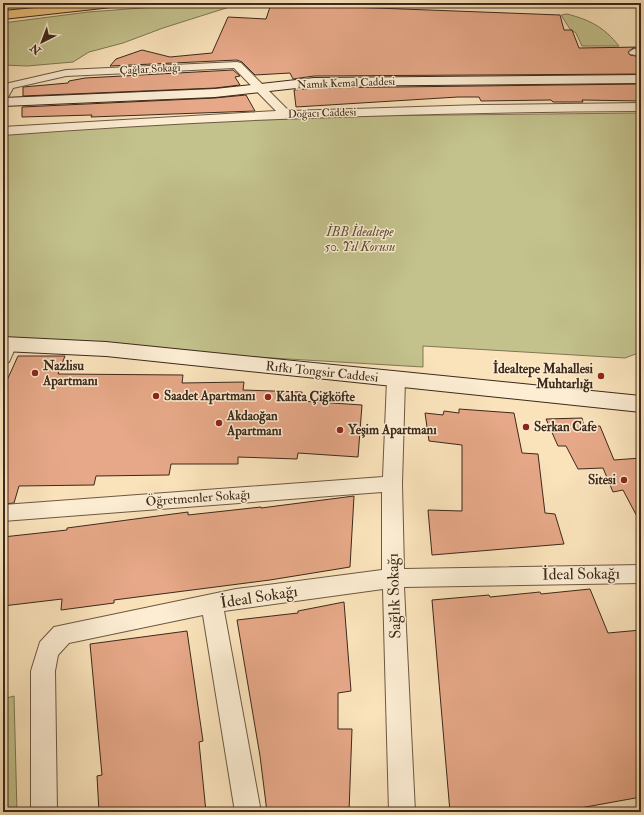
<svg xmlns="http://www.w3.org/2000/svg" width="644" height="815" font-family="'IM FELL Double Pica',serif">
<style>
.green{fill:#c3c28d;stroke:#807654}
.building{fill:#e6a888;stroke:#3c291b}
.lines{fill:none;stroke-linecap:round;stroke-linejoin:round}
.street-casing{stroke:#6c5843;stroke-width:2}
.secondary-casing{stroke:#3c291b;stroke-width:2}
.highway-casing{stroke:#3c291b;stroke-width:2}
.street{fill:#fcedd3;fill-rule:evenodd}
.secondary{fill:#fcedd3;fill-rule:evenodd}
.highway{fill:#edc27e;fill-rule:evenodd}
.poi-dot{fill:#8f2418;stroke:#fcedd3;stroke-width:1.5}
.labels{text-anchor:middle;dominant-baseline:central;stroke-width:3;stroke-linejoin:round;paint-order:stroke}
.far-street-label{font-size:11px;fill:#3c291b;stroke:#fcedd3}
.park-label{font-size:13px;font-style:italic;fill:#5e4f38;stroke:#fcedd3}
.poi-label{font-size:13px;font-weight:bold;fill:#3c291b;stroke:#fcedd3;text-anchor:start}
.street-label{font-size:13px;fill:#3c291b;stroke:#fcedd3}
.near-street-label{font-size:16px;fill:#3c291b;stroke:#fcedd3}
</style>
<rect width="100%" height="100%" fill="#fae3bb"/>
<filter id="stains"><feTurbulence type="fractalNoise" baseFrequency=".005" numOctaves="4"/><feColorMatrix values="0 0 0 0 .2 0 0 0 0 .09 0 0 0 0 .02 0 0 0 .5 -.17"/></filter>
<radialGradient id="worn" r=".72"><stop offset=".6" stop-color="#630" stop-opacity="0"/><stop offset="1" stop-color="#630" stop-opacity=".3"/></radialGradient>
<g class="green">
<path d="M59 3H86L3 12V5Z"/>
<path d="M208 3H242L163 28 123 43 89 52 73 62 27 66 3 65V23L88 12Z"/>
<path d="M567 14C590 20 604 27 619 46H582L576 33 570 29 561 15Z"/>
<path d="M641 113V352L625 358 423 346V367L3 342V131L266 117Z"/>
<path d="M14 696 17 812H3V699Z"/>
</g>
<g class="building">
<path d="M271 4 560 15 564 30H572L579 48 641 47V48H633L628 52 630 55 641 57V74L314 76 293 79 290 73 255 75 242 62 237 60 110 66 116 59 142 50 170 57 212 53 228 17 266 19Z"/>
<path d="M233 70 240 76 235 77 240 85 215 88 23 96V87L68 83 69 81 85 78Z"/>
<path d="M641 84V101L582 100 583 102H553L551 100 481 101 479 97H458L296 107 294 90 314 88Z"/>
<path d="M246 95 255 111 91 117 92 115 22 117V107L215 98Z"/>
<path d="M18 356H65L58 374 183 375 182 383 244 382 243 390 302 392 301 401 362 405 358 457 298 453 297 459 238 457V464H171L169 475 96 476 94 485 19 486 14 503 3 504V389Z"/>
<path d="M459 409 514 413 522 453 538 454 545 513 555 514 564 544 432 555 428 510 462 511V445L429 441 425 413 443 415 444 411 459 413Z"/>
<path d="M582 418 584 427 600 426 614 460 641 458V524L623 490 613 492 603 468 578 469 566 446H558L546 419Z"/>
<path d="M354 496 350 567 270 580 114 600V603L61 610 62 599 3 606V537L67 530V528L188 512V515L261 507V508Z"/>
<path d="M590 589 608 633 641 630V797L558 812H450L432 600 489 595 490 597 540 592 541 594Z"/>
<path d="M344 602 351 691 338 693V729H352L349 812H267L260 756 237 620 298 613V611Z"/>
<path d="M187 631 203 741 199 742 206 812H99L97 776 102 775 90 644Z"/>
</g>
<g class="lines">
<defs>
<g id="street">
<path d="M634 49 641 50V56L630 54 629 52Z"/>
<path d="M237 62 241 63 289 111 481 105 641 103V111C428 112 215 119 3 135V127L276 111 234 68 66 76 13 88 7 99 3 100V87L5 84 66 70Z"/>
<path d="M9 338 15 340 17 344 9 362 3 364V340Z"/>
<path d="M396 374 402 376 405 380 402 484 404 569 641 565V583L404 587 415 812H389L383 589 224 611 261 812H235L203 615 69 643 58 655 55 671 57 812H31V671L40 642 54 627 236 589 382 570V492L3 521V505L383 477 387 380 390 376Z"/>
</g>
<g id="secondary">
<path d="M641 75V83L314 86 215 97 3 106V98L215 89 314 78Z"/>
<path d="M3 337 106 342 641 396V412L106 356 3 351Z"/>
</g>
<path id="highway" d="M87 3H127L121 6 3 19V11Z"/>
</defs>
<use href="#street" class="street-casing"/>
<use href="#secondary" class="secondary-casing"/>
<use href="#highway" class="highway-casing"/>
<use href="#street" class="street"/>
<use href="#secondary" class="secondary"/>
<use href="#highway" class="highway"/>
</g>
<g class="poi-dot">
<circle cx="35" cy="373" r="4"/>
<circle cx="601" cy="376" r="4"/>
<circle cx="156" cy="396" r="4"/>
<circle cx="268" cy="397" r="4"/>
<circle cx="219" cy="423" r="4"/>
<circle cx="526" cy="427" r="4"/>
<circle cx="340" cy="430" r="4"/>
<circle cx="624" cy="480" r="4"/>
</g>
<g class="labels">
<g class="far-street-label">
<text transform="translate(150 69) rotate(-3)">Çağlar Sokağı</text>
<text transform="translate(346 83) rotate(-2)">Namık Kemal Caddesi</text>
<text transform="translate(322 113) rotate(-2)">Doğacı Caddesi</text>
</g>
<g class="park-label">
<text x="360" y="232">İBB İdealtepe<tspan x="360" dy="15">50. Yıl Korusu</tspan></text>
</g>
<g class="poi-label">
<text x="43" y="366">Nazlisu<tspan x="43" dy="15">Apartmanı</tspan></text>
<text x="593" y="369" text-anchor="end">İdealtepe Mahallesi<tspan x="593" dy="15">Muhtarlığı</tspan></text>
<text x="164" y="396">Saadet Apartmanı</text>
<text x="276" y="397">Kahta Çiğköfte</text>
<text x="227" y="416">Akdaoğan<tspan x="227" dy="15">Apartmanı</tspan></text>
<text x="534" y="427">Serkan Cafe</text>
<text x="348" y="430">Yeşim Apartmanı</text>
<text x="616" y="480" text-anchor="end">Sitesi</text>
</g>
<g class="street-label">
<text transform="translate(322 372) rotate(6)">Rıfkı Tongsir Caddesi</text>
<text transform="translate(198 498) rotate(-4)">Öğretmenler Sokağı</text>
</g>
<g class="near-street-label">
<text transform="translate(581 574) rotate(-1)">İdeal Sokağı</text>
<text transform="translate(394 596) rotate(-92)">Sağlık Sokağı</text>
<text transform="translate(259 597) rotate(-9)">İdeal Sokağı</text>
</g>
</g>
<rect width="644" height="815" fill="none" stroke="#fae3bb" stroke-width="16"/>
<rect x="4" y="4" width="636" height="807" fill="none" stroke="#3c291b" stroke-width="2"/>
<rect x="8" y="8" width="628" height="799" fill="none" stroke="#3c291b"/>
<g transform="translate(42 42) rotate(222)" stroke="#fcedd3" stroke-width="3" paint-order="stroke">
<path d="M0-3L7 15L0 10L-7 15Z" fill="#3c291b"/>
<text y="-6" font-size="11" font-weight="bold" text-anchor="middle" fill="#3c291b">N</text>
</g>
<rect width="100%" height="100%" filter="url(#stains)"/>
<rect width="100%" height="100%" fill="url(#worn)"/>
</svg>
